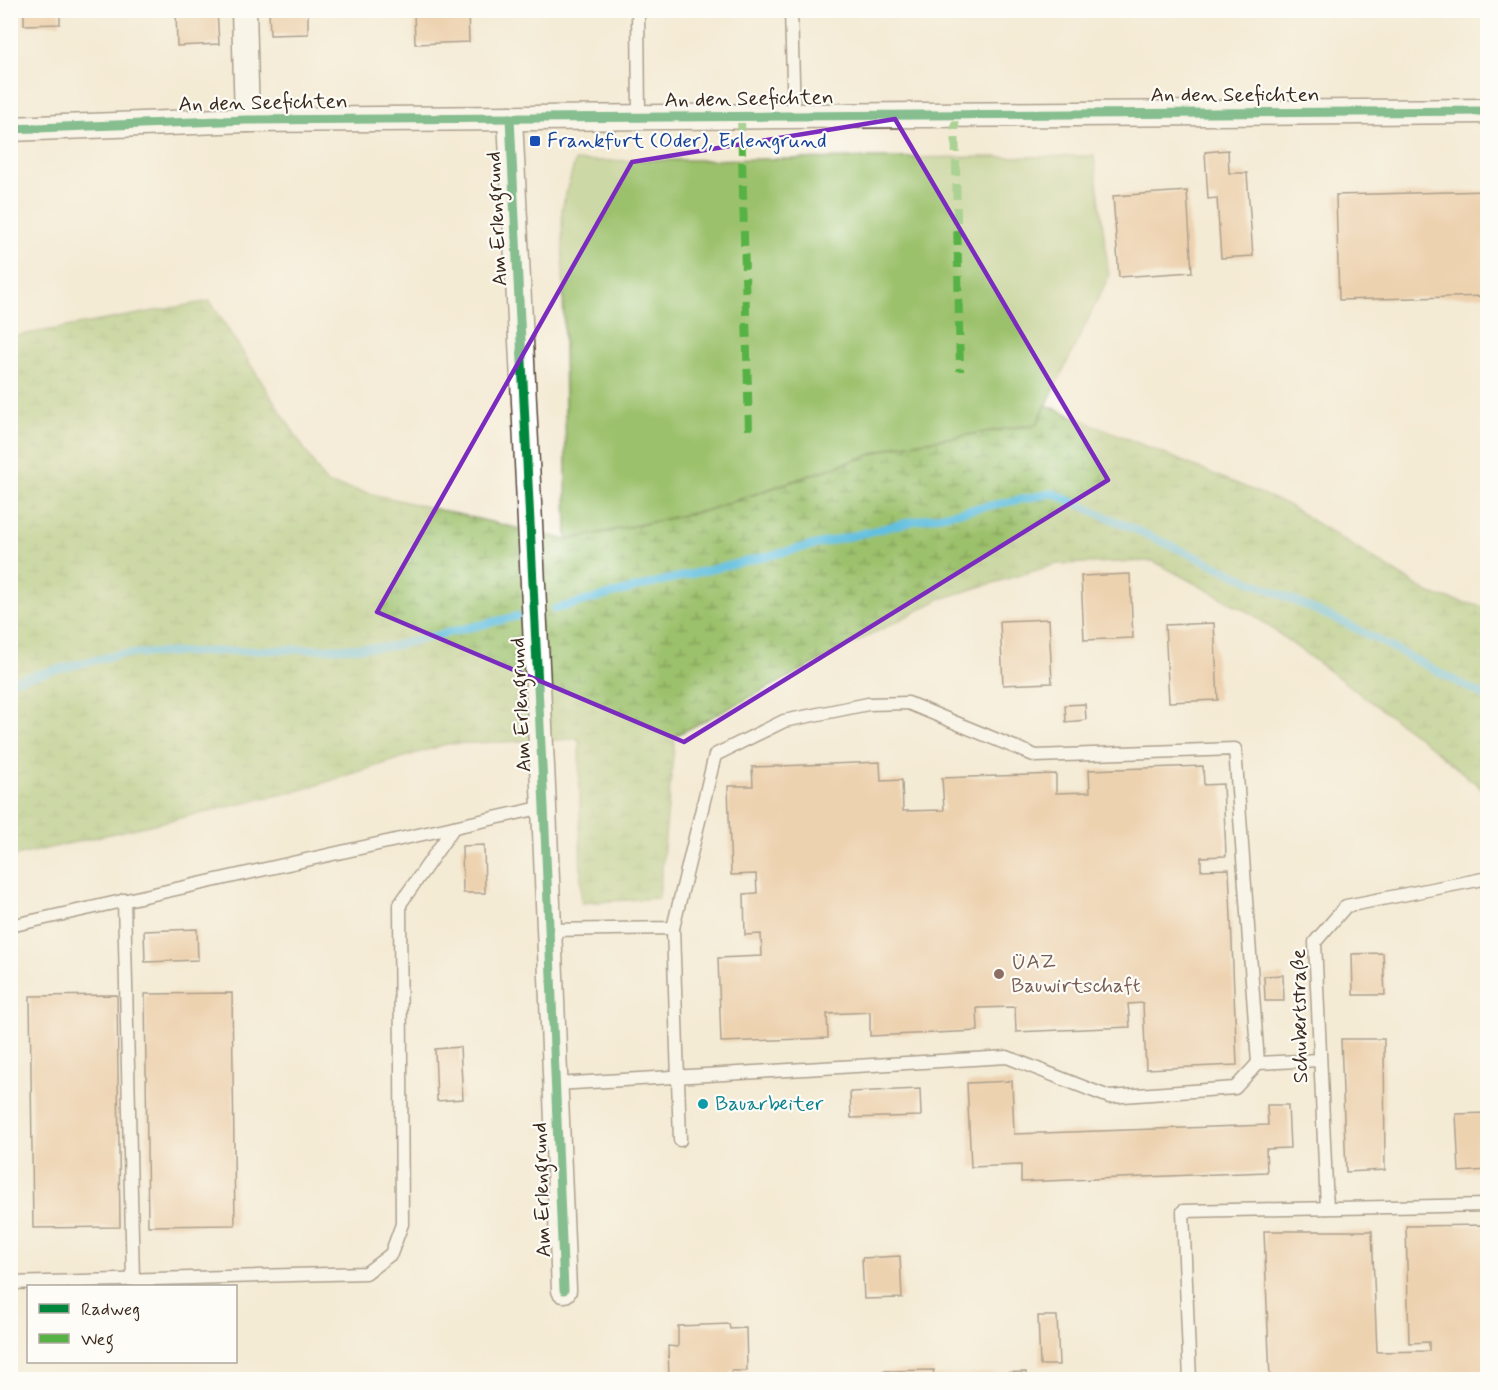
<svg xmlns="http://www.w3.org/2000/svg" width="1498" height="1390" font-family="Mynerve,sans-serif">
<style>
.wetland{fill:url(#wetland-marsh);stroke:#6c7645;stroke-width:1.5}
.garden{fill:#9cc16c;stroke:#6c7645;stroke-width:1.5}
.lines{fill:none;stroke-linecap:round;stroke-linejoin:round}
.stream{stroke:#62bfe0;stroke-width:8}
.building{fill:#e5b483}
.lane-casing{stroke:#574739;stroke-width:15}
.street-casing{stroke:#574739;stroke-width:27}
.lane{stroke:#fff;stroke-width:12}
.street{stroke:#fff;stroke-width:24}
.quiet{stroke:#57b245;stroke-width:8;stroke-dasharray:15 8;stroke-linecap:butt}
.cycleway-casing{stroke:#fdfcf7;stroke-width:13}
.cycleway{stroke:#00873e;stroke-width:9}
.marked{fill:none;stroke:#7b2cbf;stroke-width:4.5;stroke-linejoin:round}
.transit-dot{fill:#1a4fb4;stroke:#fdfcf7;stroke-width:2}
.education-dot{fill:#8d6e63;stroke:#fdfcf7;stroke-width:2}
.culture-dot{fill:#0f9aa8;stroke:#fdfcf7;stroke-width:2}
.labels{text-anchor:middle;dominant-baseline:central;stroke-width:4.5;stroke-linejoin:round;paint-order:stroke}
.street-label{font-size:21px;fill:#3b2a1e;stroke:#fdfcf7}
.transit-label{font-size:21px;fill:#164399;stroke:#fdfcf7;text-anchor:start}
.education-label{font-size:21px;fill:#785e54;stroke:#fdfcf7;text-anchor:start}
.culture-label{font-size:21px;fill:#0d838f;stroke:#fdfcf7;text-anchor:start}
</style>
<defs>
<pattern id="wetland-marsh" width="20" height="14" patternUnits="userSpaceOnUse" patternTransform="scale(1.5)"><rect width="20" height="14" fill="#9cc16c"/><path d="M1 5h8M5 5V1M11 12h8M15 12V8" fill="none" stroke="#809d58"/></pattern>
</defs>
<rect width="100%" height="100%" fill="#fdfcf7"/>
<filter id="ink" filterUnits="userSpaceOnUse"><feTurbulence type="fractalNoise" baseFrequency=".0167" numOctaves="2"/><feDisplacementMap in="SourceGraphic" scale="12" xChannelSelector="R" yChannelSelector="G"/><feConvolveMatrix kernelMatrix="1 2 1 2 8 2 1 2 1" color-interpolation-filters="sRGB"/></filter>
<filter id="wash" filterUnits="userSpaceOnUse"><feTurbulence type="fractalNoise" baseFrequency=".008" numOctaves="4" result="noise"/><feDisplacementMap in="SourceGraphic" scale="24" xChannelSelector="R" yChannelSelector="G"/><feGaussianBlur stdDeviation="1.35" result="paint"/><feColorMatrix in="noise" values="0 0 0 0 0 0 0 0 0 0 0 0 0 0 0 0 0 1.4 0 .05"/><feComposite in="paint" operator="in"/></filter>
<g filter="url(#wash)">
<rect width="100%" height="100%" fill="#f4ebd5"/>
<path class="wetland" d="M210 301 326 483 567 540 708 510 896 446 1036 424 1046 405 1286 504 1430 594 1487 608V793L1420 738 1252 614 1153 561 1057 564 940 599 675 736 659 898 581 903 579 739 446 744 301 790 11 857V337Z"/>
<path class="garden" d="M1094 156 1109 276 1037 424 896 446 708 510 567 540 562 208 575 161Z"/>
<g class="lines">
<g class="stream">
<path d="M555 609 658 582 923 519 1053 493 1351 626 1488 698"/>
<path d="M10 681 120 654 388 647 518 616"/>
</g>
</g>
<g id="blocks">
<g class="building">
<path d="M24 10H60V24L24 25Z"/>
<path d="M176 10H217L219 44 177 46Z"/>
<path d="M269 10H308V34L270 35Z"/>
<path d="M414 10H468L469 42 415 44Z"/>
<path d="M1228 150 1229 173H1247L1253 256 1221 258 1217 198 1208 199 1205 152Z"/>
<path d="M1187 191 1192 272 1119 277 1113 196Z"/>
<path d="M1488 191V296L1339 300 1336 195Z"/>
<path d="M1130 574 1133 638 1084 640 1081 576Z"/>
<path d="M1049 619 1052 683 1003 685 1000 621Z"/>
<path d="M1214 623 1218 700 1169 702 1165 625Z"/>
<path d="M1085 704 1086 720 1066 722 1065 705Z"/>
<path d="M880 762 881 781 902 780 903 811 944 810 942 778 1056 774V793L1090 792 1089 770 1203 766 1204 785 1223 784 1226 856 1201 857V870L1229 869 1237 1065 1146 1069 1143 1003 1128 1004 1130 1027 1016 1032 1015 1007 977 1008 978 1031 870 1036V1012L827 1014 828 1038 721 1042 718 958 762 956 761 934 745 935 744 894 757 893 756 874 731 875 728 786H753L752 767Z"/>
<path d="M484 845 485 893H463L462 846Z"/>
<path d="M197 929 198 960 145 962 144 931Z"/>
<path d="M1383 953 1385 995H1353L1352 954Z"/>
<path d="M1283 975 1284 1001H1265L1264 976Z"/>
<path d="M232 993 235 1225 148 1226 145 994Z"/>
<path d="M117 995 120 1227 33 1228 30 996Z"/>
<path d="M1341 1039H1384L1385 1170 1346 1172Z"/>
<path d="M460 1047 463 1099 437 1101 435 1049Z"/>
<path d="M1012 1081 1014 1134 1268 1125 1267 1105H1288L1290 1148 1266 1149 1267 1172 1021 1182V1165L971 1167 967 1083Z"/>
<path d="M920 1089 921 1116 851 1118 850 1092Z"/>
<path d="M1488 1113V1170L1459 1172 1456 1114Z"/>
<path d="M1488 1225V1380H1270L1264 1231H1372L1377 1352 1429 1351V1342L1409 1343 1406 1226Z"/>
<path d="M900 1256 902 1298 864 1299 862 1258Z"/>
<path d="M1038 1316H1057L1059 1365H1040Z"/>
<path d="M729 1324 730 1329 746 1328 747 1371H731V1376L669 1378 668 1346 678 1347V1326Z"/>
<path d="M934 1370 933 1375 1026 1372V1380H882V1371Z"/>
</g>
</g>
</g>
<g filter="url(#ink)">
<use href="#blocks" fill-opacity="0" stroke="#574739" stroke-width="1.5"/>
<g class="lines">
<defs>
<g id="lane">
<path d="M638 10 639 117"/>
<path d="M791 10 794 116"/>
<path d="M124 900 133 1279"/>
<path d="M10 926 544 807"/>
<path d="M673 928 680 1140"/>
<path d="M549 930 673 928 715 755 784 721 868 704 908 703 1036 756 1235 749 1258 1063 1320 1060"/>
<path d="M556 1084 1007 1057 1109 1097 1235 1088 1258 1063"/>
<path d="M1327 1208 1315 942 1346 906 1488 878"/>
<path d="M10 1283 366 1273 391 1254 402 1224 400 904 454 827"/>
<path d="M1190 1380 1183 1211 1488 1205"/>
</g>
<g id="street">
<path d="M244 10 247 120"/>
<path d="M510 118 544 807 564 1290"/>
<path d="M10 129 247 120 1488 111"/>
</g>
</defs>
<use href="#lane" class="lane-casing"/>
<use href="#street" class="street-casing"/>
<use href="#lane" class="lane"/>
<use href="#street" class="street"/>
<g class="quiet">
<path d="M955 115 960 371"/>
<path d="M741 116 749 432"/>
</g>
<defs>
<g id="cycleway">
<path d="M510 118 544 807 564 1290"/>
<path d="M10 129 247 120 1488 111"/>
</g>
</defs>
<use href="#cycleway" class="cycleway-casing"/>
<use href="#cycleway" class="cycleway"/>
</g>
</g>
<path d="M0 0H1498V1390H0ZM895 119 1108 480 684 742 377 612 632 162Z" fill="#f4ebd5" fill-opacity=".55" fill-rule="evenodd"/>
<path class="marked" d="M895 119 1108 480 684 742 377 612 632 162Z"/>
<rect class="transit-dot" x="529" y="135" width="12" height="12" rx="3"/>
<circle class="education-dot" cx="999" cy="974" r="6"/>
<circle class="culture-dot" cx="703" cy="1104" r="6"/>
<g class="labels">
<g class="street-label">
<text x="1235" y="95">An den Seefichten</text>
<text transform="translate(749 99) rotate(-1)">An den Seefichten</text>
<text transform="translate(263 103) rotate(-1)">An den Seefichten</text>
<text transform="translate(497 219) rotate(-93)">Am Erlengrund</text>
<text transform="translate(521 705) rotate(-93)">Am Erlengrund</text>
<text transform="translate(1300 1016) rotate(-91)">Schubertstraße</text>
<text transform="translate(542 1190) rotate(-92)">Am Erlengrund</text>
</g>
<g class="transit-label">
<text x="547" y="141">Frankfurt (Oder), Erlengrund</text>
</g>
<g class="education-label">
<text x="1011" y="962">ÜAZ<tspan x="1011" dy="24">Bauwirtschaft</tspan></text>
</g>
<g class="culture-label">
<text x="715" y="1104">Bauarbeiter</text>
</g>
</g>
<rect width="1498" height="1390" fill="none" stroke="#fdfcf7" stroke-width="36"/>
<rect x="27" y="1285" width="210" height="78" fill="#fdfcf7" stroke="#afa8a0" stroke-width="1.5"/>
<rect x="39" y="1304" width="30" height="9" fill="#00873e" stroke="#afa8a0" stroke-width="1.5"/>
<text x="81" y="1315" font-size="18" fill="#3b2a1e">Radweg</text>
<rect x="39" y="1334" width="30" height="9" fill="#57b245" stroke="#afa8a0" stroke-width="1.5"/>
<text x="81" y="1345" font-size="18" fill="#3b2a1e">Weg</text>
</svg>
